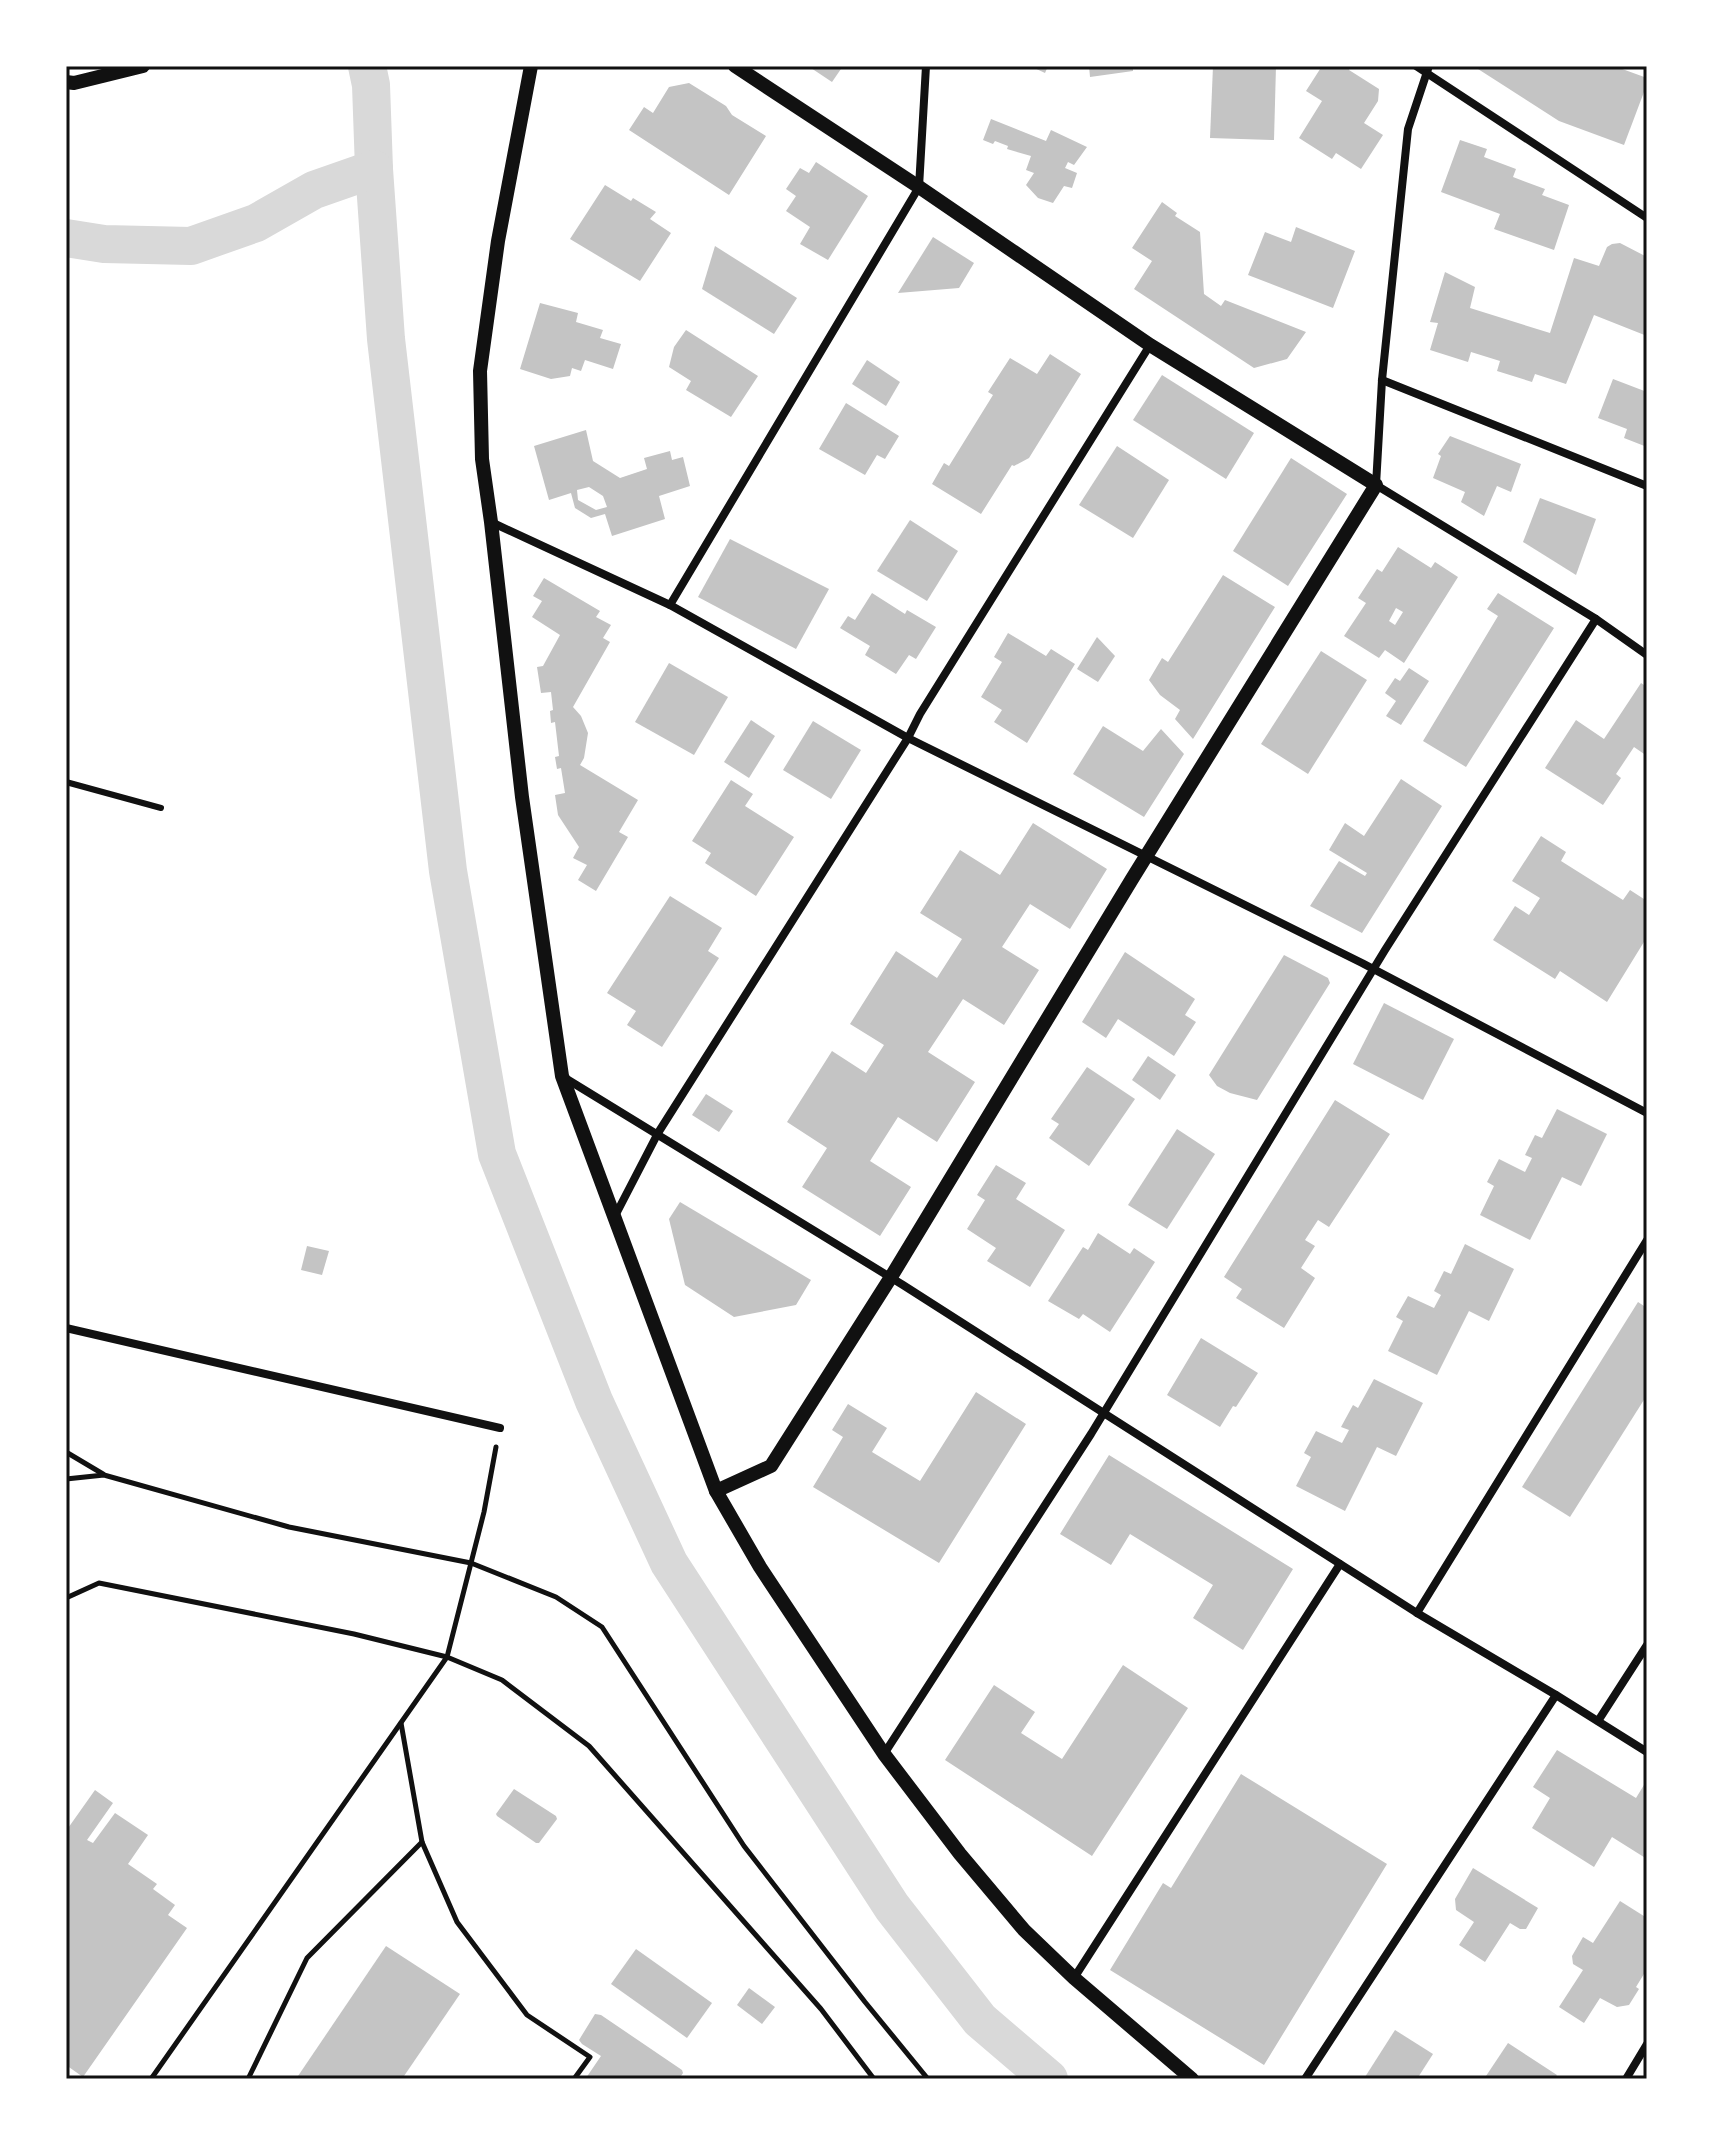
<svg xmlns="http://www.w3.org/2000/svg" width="1713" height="2145" font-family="'Roboto Condensed',sans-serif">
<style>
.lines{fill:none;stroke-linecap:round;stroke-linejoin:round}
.canal{stroke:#d9d9d9;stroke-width:38}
.building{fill:#c4c4c4;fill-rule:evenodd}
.path{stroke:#111;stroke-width:5}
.service{stroke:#111;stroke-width:6}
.minor{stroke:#111;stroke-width:8}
.tertiary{stroke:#111;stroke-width:14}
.neatline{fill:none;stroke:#111;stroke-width:3}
</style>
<rect width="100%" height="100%" fill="#fff"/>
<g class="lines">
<g class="canal">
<path d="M367 66 371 85 374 169 386 339 448 871 497 1154 594 1401 669 1563 892 1907 980 2020 1049 2079"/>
<path d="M66 238 104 244 191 246 256 223 314 190 374 169"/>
</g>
</g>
<g class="building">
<path d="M808 66H843L832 82Z"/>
<path d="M1030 66H1048L1045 73Z"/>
<path d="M1089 66H1133V71L1090 77Z"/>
<path d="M1213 66H1276L1274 140 1210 138Z"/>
<path d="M1322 66H1351L1349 70 1379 89 1378 101 1364 123 1383 135 1361 169 1336 153 1332 159 1299 138 1322 101 1306 91Z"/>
<path d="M1476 66H1614L1647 78V84L1624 145 1559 121 1478 69Z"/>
<path d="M689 83 726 106 732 115 766 136 729 195 629 130 644 107 653 113 669 87Z"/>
<path d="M991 119 1046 141 1051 130 1087 147 1074 165 1068 162 1065 168 1077 173 1072 188 1064 186 1053 203 1038 198 1026 185 1034 173 1026 170 1031 156 1007 149 1008 146 995 141 993 144 983 140Z"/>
<path d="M1460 140 1487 149 1484 157 1516 169 1513 177 1545 189 1542 195 1569 205 1554 250 1494 229 1500 214 1441 192Z"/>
<path d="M816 162 868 196 828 260 800 244 810 227 786 211 796 196 786 189 800 168 809 173Z"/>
<path d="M605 185 631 201 633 198 656 212 650 219 671 233 640 281 570 239Z"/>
<path d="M1162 202 1177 213 1175 216 1200 232 1204 294 1221 306 1225 300 1306 332 1287 359 1254 368 1134 289 1152 261 1132 248Z"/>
<path d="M1296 227 1355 251 1333 308 1248 275 1265 232 1291 242Z"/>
<path d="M933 237 974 263 959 288 898 293Z"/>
<path d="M1620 243 1647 257V336L1594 315 1566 384 1535 374 1532 382 1497 371 1500 361 1471 352 1468 362 1430 350 1438 323 1430 322 1445 272 1475 287 1470 308 1550 333 1574 258 1599 266 1607 247 1612 244Z"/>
<path d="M715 246 797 298 774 334 702 289Z"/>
<path d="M540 303 578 313 576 322 603 330 600 338 621 344 613 369 585 360 581 371 572 368 570 376 551 379 520 369Z"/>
<path d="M686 330 758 376 731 417 686 390 691 381 669 367 674 347Z"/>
<path d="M1050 354 1081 374 1029 458 1014 466 1012 465 981 514 932 484 944 463 949 466 993 395 988 392 1010 358 1037 374Z"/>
<path d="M867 360 900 382 886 406 852 384Z"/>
<path d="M1162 375 1254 433 1226 479 1133 420Z"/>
<path d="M1613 379 1647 392V447L1624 438 1627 429 1598 418Z"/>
<path d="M846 403 899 436 885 459 877 455 865 475 819 449Z"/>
<path d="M586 430 593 461 620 478 647 469 644 458 670 451 672 460 683 457 690 486 659 496 665 519 612 536 605 514 591 518 575 508 571 493 549 500 534 446ZM589 487 603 496 607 507 596 510 578 500 577 490Z"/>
<path d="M1450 436 1521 464 1511 492 1497 486 1484 516 1461 502 1465 492 1433 478 1441 456 1438 454Z"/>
<path d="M1117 446 1169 480 1133 538 1079 505Z"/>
<path d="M1291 458 1347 494 1288 586 1233 551Z"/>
<path d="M1540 498 1596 519 1576 575 1523 542Z"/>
<path d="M910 520 958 551 927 601 877 571Z"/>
<path d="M730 539 829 589 796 649 698 597Z"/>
<path d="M1398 547 1431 568 1435 562 1458 577 1404 663 1385 650 1379 658 1344 636 1366 603 1358 598 1377 569 1382 572ZM1396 608 1403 612 1395 625 1389 621Z"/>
<path d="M1223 575 1275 607 1193 739 1175 719 1180 710 1160 695 1149 680 1162 658 1168 662Z"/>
<path d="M544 578 600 611 596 617 611 625 603 638 610 642 573 707 581 716 588 733 584 758 580 765 638 800 619 832 628 837 596 891 578 880 587 865 573 858 579 847 558 815 555 795 565 793 561 768 557 769 555 757 559 756 555 722 551 723 550 711 553 710 551 692 541 693 537 667 543 666 560 635 532 617 542 601 533 596Z"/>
<path d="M872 593 905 614 907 610 936 627 916 659 909 655 896 674 865 655 870 646 840 628 848 616 855 620Z"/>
<path d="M1498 593 1554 628 1466 767 1423 741 1498 616 1487 609Z"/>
<path d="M1008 633 1046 656 1051 649 1075 664 1027 743 994 722 1002 710 981 697 1002 662 994 657Z"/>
<path d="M1097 637 1115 656 1098 682 1077 669Z"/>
<path d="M1321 651 1367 680 1308 774 1261 744Z"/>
<path d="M669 663 728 697 694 755 635 722Z"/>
<path d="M1409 668 1429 681 1401 725 1386 716 1396 701 1385 693 1395 678 1400 681Z"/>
<path d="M1641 683 1647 687V756L1634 747 1616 774 1621 778 1603 805 1545 768 1576 720 1604 739Z"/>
<path d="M751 720 775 736 749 778 724 762Z"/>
<path d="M813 721 861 750 831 799 783 770Z"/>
<path d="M1103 726 1143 751 1161 729 1184 754 1144 817 1073 774Z"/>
<path d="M1401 779 1442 806 1362 933 1310 906 1339 861 1365 876 1367 873 1329 850 1345 823 1364 836Z"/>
<path d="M731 780 753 794 745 806 794 837 756 896 705 863 711 853 692 841Z"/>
<path d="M1033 823 1107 869 1070 929 1030 904 1002 947 1039 970 1004 1025 963 999 928 1052 975 1082 937 1142 898 1117 870 1161 911 1187 880 1236 802 1187 827 1148 787 1122 832 1051 866 1073 884 1045 850 1024 896 951 937 978 962 939 920 913 960 850 1000 875Z"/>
<path d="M1541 836 1566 852 1561 861 1623 900 1630 890 1647 901V937L1607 1002 1560 971 1555 979 1493 940 1515 906 1529 915 1540 898 1512 881Z"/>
<path d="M670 896 722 928 708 951 719 958 662 1047 627 1025 636 1011 607 993Z"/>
<path d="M1125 952 1195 999 1185 1015 1196 1022 1174 1056 1118 1019 1106 1038 1082 1022Z"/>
<path d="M1284 955 1328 978 1330 983 1257 1100 1230 1093 1217 1086 1209 1075Z"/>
<path d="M1384 1003 1454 1039 1423 1100 1353 1064Z"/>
<path d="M1148 1056 1176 1075 1160 1100 1132 1080Z"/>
<path d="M1087 1067 1135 1099 1089 1166 1049 1138 1059 1124 1051 1119Z"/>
<path d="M706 1094 733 1111 719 1132 692 1115Z"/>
<path d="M1335 1100 1390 1134 1329 1227 1318 1220 1305 1240 1315 1246 1301 1268 1315 1278 1284 1328 1236 1298 1242 1289 1224 1277Z"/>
<path d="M1557 1109 1607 1134 1581 1186 1562 1177 1530 1240 1480 1215 1494 1186 1487 1182 1499 1159 1525 1172 1532 1158 1525 1155 1535 1135 1542 1138Z"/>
<path d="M1177 1129 1215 1154 1167 1229 1128 1205Z"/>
<path d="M996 1165 1026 1183 1016 1199 1065 1230 1030 1287 987 1261 996 1248 967 1229 985 1200 977 1195Z"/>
<path d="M680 1202 811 1280 796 1305 734 1317 685 1285 669 1219Z"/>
<path d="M1098 1233 1130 1254 1134 1248 1155 1262 1110 1332 1083 1314 1079 1319 1048 1301 1083 1247 1088 1250Z"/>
<path d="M1465 1244 1514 1269 1489 1321 1469 1311 1437 1375 1388 1351 1403 1321 1396 1317 1408 1296 1434 1308 1441 1295 1434 1291 1444 1271 1451 1274Z"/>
<path d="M307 1246 329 1251 322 1275 301 1270Z"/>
<path d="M1638 1302 1647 1308V1395L1570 1517 1522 1487Z"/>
<path d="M1201 1338 1258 1373 1236 1407 1233 1406 1220 1427 1167 1395Z"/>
<path d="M1374 1379 1423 1403 1396 1456 1377 1447 1345 1511 1296 1486 1311 1457 1304 1453 1316 1431 1342 1443 1349 1430 1341 1427 1353 1405 1358 1408Z"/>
<path d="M976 1392 1026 1424 939 1563 813 1487 843 1437 832 1430 848 1404 887 1428 872 1452 920 1481Z"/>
<path d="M1109 1455 1293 1569 1243 1650 1193 1618 1213 1585 1130 1534 1111 1565 1060 1534Z"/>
<path d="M1123 1665 1188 1708 1092 1856 945 1760 994 1685 1035 1712 1021 1733 1062 1759Z"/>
<path d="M1557 1750 1636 1798 1647 1780V1859L1612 1837 1594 1867 1532 1828 1550 1798 1533 1787Z"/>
<path d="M1241 1774 1387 1864 1264 2065 1110 1970 1163 1883 1171 1888Z"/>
<path d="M514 1789 556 1816 557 1819 539 1843H536L497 1816 496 1814Z"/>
<path d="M95 1790 113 1803 87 1840 93 1843 115 1813 148 1835 128 1864 157 1884 153 1889 175 1905 168 1915 187 1928 83 2077 66 2065V1831Z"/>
<path d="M1473 1868 1538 1908 1526 1929H1520L1510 1923 1485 1962 1459 1945 1474 1922 1456 1910 1455 1899Z"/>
<path d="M1620 1901 1647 1918V1969L1636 1987 1639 1989 1629 2005 1617 2007 1600 1998 1584 2023 1559 2007 1583 1970 1573 1964 1572 1956 1583 1937 1593 1943Z"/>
<path d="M386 1946 460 1994 402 2079H296Z"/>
<path d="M636 1949 712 2003 687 2038 611 1984Z"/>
<path d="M749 1988 775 2007 762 2024 737 2005Z"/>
<path d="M595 2014 601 2015 682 2070 683 2073 679 2079H573V2077L581 2076 586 2078 601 2056 582 2044 579 2040Z"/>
<path d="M1395 2030 1433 2054 1417 2079H1368L1365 2077Z"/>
<path d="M1508 2043 1557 2075 1554 2079H1484Z"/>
</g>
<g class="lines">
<g class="path">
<path d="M66 1452 103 1474"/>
<path d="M66 1479 104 1475 289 1527 471 1563 556 1597 602 1627 744 1846 865 2002 928 2079"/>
<path d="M66 1598 99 1583 354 1634 447 1657 502 1680 589 1746 821 2009 874 2079"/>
<path d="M401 1723 422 1842 457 1922 527 2015 590 2057 574 2079"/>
<path d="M151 2079 447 1657 484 1512 496 1447"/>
<path d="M248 2079 307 1958 422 1842"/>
</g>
<path class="service" d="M66 782 161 808"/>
<g class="minor">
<path d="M1416 66 1647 218"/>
<path d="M1429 66 1408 129 1382 380 1376 485 1596 619 1647 655"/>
<path d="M1382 380 1647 486"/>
<path d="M491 522 670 605 908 738 1362 963 1647 1113"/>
<path d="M670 605 919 187 926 66"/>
<path d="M565 1078 903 1285 1417 1613 1556 1695 1647 1752"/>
<path d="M615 1216 658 1133 908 738 920 714 1150 345"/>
<path d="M66 1328 500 1428"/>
<path d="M1417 1613 1647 1240"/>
<path d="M1598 1721 1647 1645"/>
<path d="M884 1754 1091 1434 1385 950 1596 619"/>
<path d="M1074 1978 1340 1564"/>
<path d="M1305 2079 1556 1695"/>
<path d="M1626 2079 1647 2044"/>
</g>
<g class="tertiary">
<path d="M531 66 498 241 480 371 482 459 491 522 522 797 562 1076 716 1491 760 1567 884 1754 960 1854 1024 1930 1074 1978 1192 2079"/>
<path d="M66 82 74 83 143 66"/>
<path d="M716 1491 771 1466 891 1277 1132 879 1376 485 1150 345 919 187 735 66"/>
</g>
</g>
<rect width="1713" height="2145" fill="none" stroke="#ffffff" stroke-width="136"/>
<rect x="68" y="68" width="1577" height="2009" class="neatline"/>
</svg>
